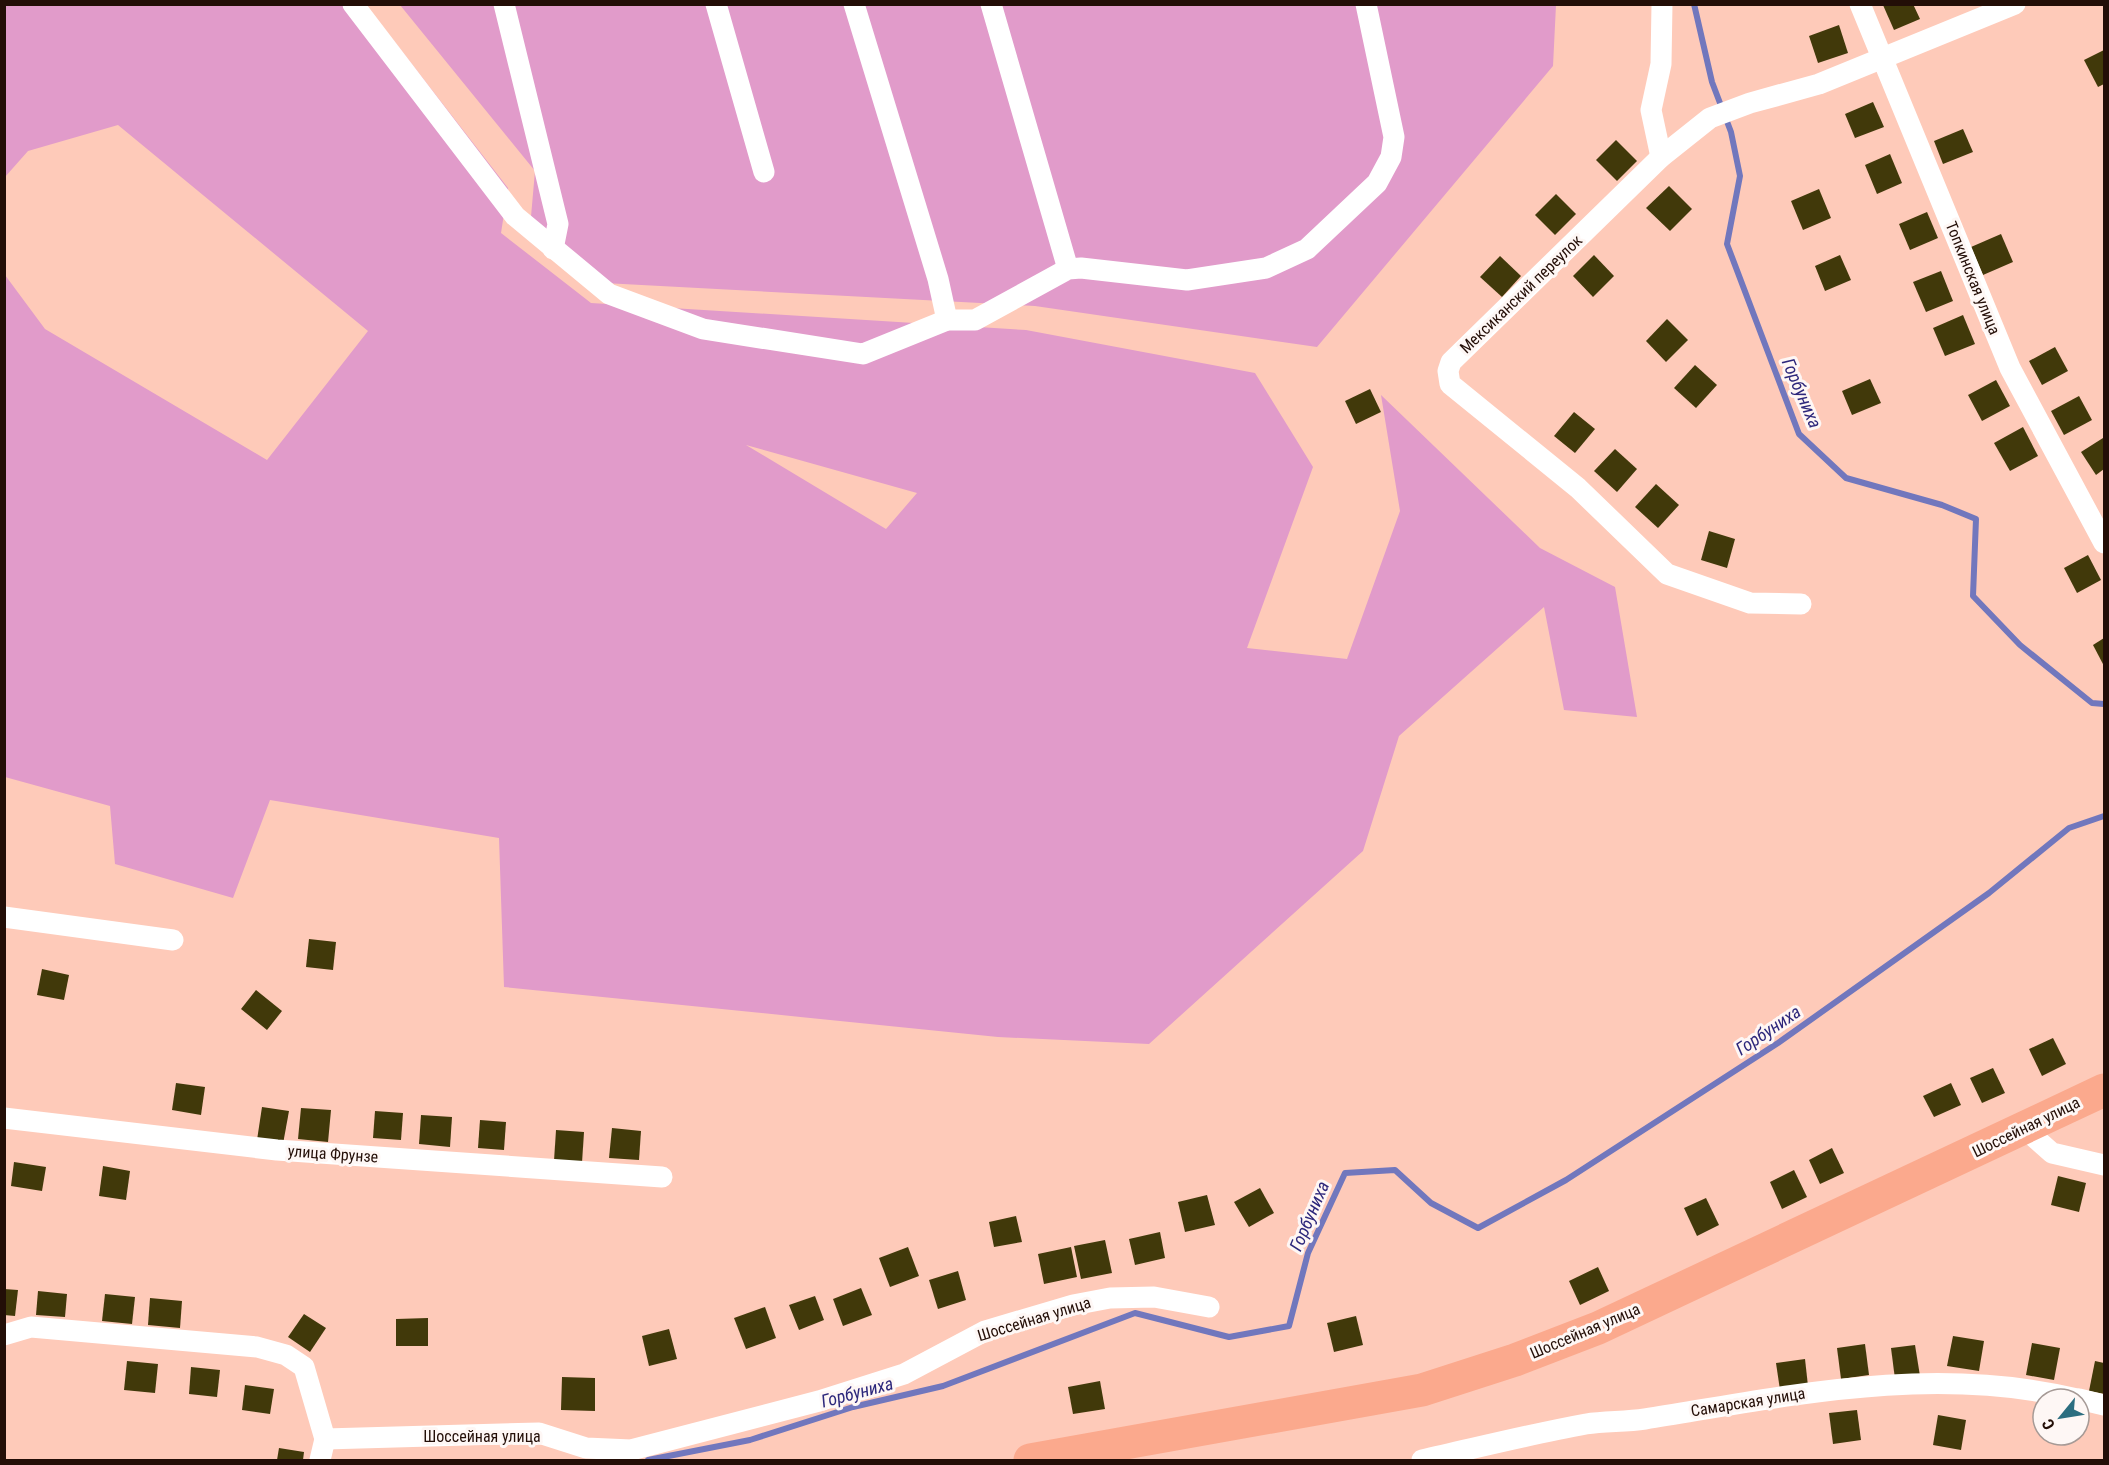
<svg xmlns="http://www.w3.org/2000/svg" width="2109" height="1465" font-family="'Roboto Condensed',sans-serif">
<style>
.green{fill:#e19bca;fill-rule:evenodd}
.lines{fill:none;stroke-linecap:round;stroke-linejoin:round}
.stream{stroke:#7177bd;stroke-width:6}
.building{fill:#41390a}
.minor{stroke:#fff;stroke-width:21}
.primary{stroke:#fba98d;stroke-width:33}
.labels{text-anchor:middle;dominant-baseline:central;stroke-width:6;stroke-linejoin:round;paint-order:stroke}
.street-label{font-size:16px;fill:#230e07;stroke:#fef7f5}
.water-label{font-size:18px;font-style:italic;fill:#2d277b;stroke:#fef7f5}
</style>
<rect width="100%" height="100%" fill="#fecab9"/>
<g class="green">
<path d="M5 5H366L508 188 501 233 591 303 1026 330 1255 373 1313 467 1247 648 1347 659 1400 511 1381 395 1540 548 1615 587 1637 717 1564 710 1544 607 1399 736 1363 851 1149 1044 998 1037 504 987 499 838 270 800 233 898 115 864 110 806 5 777V275L45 329 267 460 368 331 118 125 28 151 5 177ZM746 445 917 493 886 529Z"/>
<path d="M400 5H1556L1553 66 1317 347 1035 306 604 283 530 228 535 171Z"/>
</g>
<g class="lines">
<g class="stream">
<path d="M1694 4 1712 82 1731 132 1740 176 1727 244 1799 434 1846 478 1942 505 1976 519 1973 596 2020 645 2092 703 2104 704"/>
<path d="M648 1460 750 1440 853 1407 943 1386 1135 1313 1229 1337 1289 1326 1308 1253 1345 1173 1395 1170 1431 1203 1478 1228 1566 1180 1778 1043 1989 893 2069 828 2104 816"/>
</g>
</g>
<g class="building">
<path d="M1885 4H1913L1920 19 1894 30 1883 5Z"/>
<path d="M1839 25 1848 53 1818 63 1809 36Z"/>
<path d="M2104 50V84L2098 87 2084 60Z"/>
<path d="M1873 102 1884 127 1855 138 1845 114Z"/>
<path d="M1963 129 1973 152 1943 164 1934 141Z"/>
<path d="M1616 140 1637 161 1617 181 1596 160Z"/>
<path d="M1890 154 1902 183 1877 194 1865 165Z"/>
<path d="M1669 186 1692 209 1670 231 1646 208Z"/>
<path d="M1819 189 1831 218 1803 230 1791 201Z"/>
<path d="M1556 194 1576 214 1555 235 1535 215Z"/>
<path d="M1927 212 1938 238 1910 250 1899 224Z"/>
<path d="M2001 234 2013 262 1983 275 1971 247Z"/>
<path d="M1594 255 1614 276 1593 297 1573 276Z"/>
<path d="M1840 255 1851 280 1825 291 1815 266Z"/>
<path d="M1500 256 1521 276 1502 297 1480 277Z"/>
<path d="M1941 271 1953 301 1926 312 1913 282Z"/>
<path d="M1963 315 1975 344 1945 356 1933 328Z"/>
<path d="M1667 319 1688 340 1666 362 1646 341Z"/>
<path d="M2055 347 2068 371 2042 385 2029 361Z"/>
<path d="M1695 365 1717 385 1696 408 1674 388Z"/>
<path d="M1870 379 1881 403 1852 415 1842 391Z"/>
<path d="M1996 380 2010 406 1982 421 1968 395Z"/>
<path d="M1370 389 1381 412 1356 424 1345 401Z"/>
<path d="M2079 396 2092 420 2064 435 2051 411Z"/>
<path d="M1574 412 1595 429 1575 453 1554 436Z"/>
<path d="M2023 427 2038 456 2010 471 1994 443Z"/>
<path d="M2103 438 2104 469 2096 475 2081 452Z"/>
<path d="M1615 449 1637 469 1617 492 1594 471Z"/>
<path d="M1656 484 1679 505 1658 528 1635 507Z"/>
<path d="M1709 531 1735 539 1727 568 1701 560Z"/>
<path d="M2088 555 2101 580 2077 593 2064 568Z"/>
<path d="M2104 638V666L2093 645Z"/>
<path d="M309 939 336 942 333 970 306 967Z"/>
<path d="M42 969 69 975 64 1000 37 995Z"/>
<path d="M256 990 282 1011 267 1030 241 1009Z"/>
<path d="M2053 1038 2066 1064 2042 1076 2029 1049Z"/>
<path d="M1993 1068 2005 1093 1982 1103 1970 1078Z"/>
<path d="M176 1083 205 1087 201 1115 172 1110Z"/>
<path d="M1951 1083 1961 1105 1934 1117 1923 1096Z"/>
<path d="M262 1107 289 1111 283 1144 257 1140Z"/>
<path d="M301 1108 331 1110 328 1142 298 1139Z"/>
<path d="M375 1111 403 1113 401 1140 373 1138Z"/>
<path d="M421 1115 452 1117 450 1147 419 1144Z"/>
<path d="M480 1120 506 1122 504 1150 478 1148Z"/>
<path d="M612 1128 641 1131 639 1160 609 1158Z"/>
<path d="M556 1130 584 1132 582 1163 554 1161Z"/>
<path d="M1832 1148 1844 1173 1820 1184 1809 1160Z"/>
<path d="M14 1162 46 1167 42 1191 11 1186Z"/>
<path d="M103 1166 130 1171 126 1200 99 1196Z"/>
<path d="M1794 1170 1807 1197 1782 1209 1770 1182Z"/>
<path d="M2058 1176 2086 1183 2079 1212 2051 1205Z"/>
<path d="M1260 1188 1274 1213 1249 1227 1234 1202Z"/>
<path d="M1207 1195 1215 1225 1185 1232 1178 1202Z"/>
<path d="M1706 1198 1719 1225 1697 1236 1684 1208Z"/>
<path d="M1016 1216 1022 1242 994 1247 989 1222Z"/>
<path d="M1160 1232 1165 1258 1135 1265 1129 1239Z"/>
<path d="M1105 1240 1112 1273 1081 1279 1074 1246Z"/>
<path d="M908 1247 919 1276 890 1287 879 1258Z"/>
<path d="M1071 1247 1077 1277 1044 1284 1038 1254Z"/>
<path d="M1598 1267 1609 1291 1580 1305 1569 1281Z"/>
<path d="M958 1271 966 1300 938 1309 929 1280Z"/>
<path d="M861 1288 872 1315 843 1326 833 1299Z"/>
<path d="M4 1289 18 1290 15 1316 4 1315Z"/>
<path d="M38 1291 67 1294 65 1317 36 1315Z"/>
<path d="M105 1294 135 1297 132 1324 102 1321Z"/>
<path d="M815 1296 824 1320 799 1330 789 1305Z"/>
<path d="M150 1298 182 1301 180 1328 148 1325Z"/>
<path d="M765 1307 776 1338 746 1349 734 1318Z"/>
<path d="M304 1314 326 1328 310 1352 288 1337Z"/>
<path d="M1356 1316 1363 1345 1334 1352 1327 1323Z"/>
<path d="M428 1318V1346H396V1319Z"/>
<path d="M669 1329 677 1359 649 1366 642 1336Z"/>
<path d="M1953 1336 1984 1341 1979 1371 1947 1366Z"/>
<path d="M2032 1343 2060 1348 2054 1380 2026 1375Z"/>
<path d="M1865 1344 1869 1375 1841 1379 1837 1348Z"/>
<path d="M1915 1345 1920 1376 1895 1379 1891 1348Z"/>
<path d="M1805 1359 1808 1386 1780 1390 1776 1363Z"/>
<path d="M127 1361 158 1364 155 1393 124 1390Z"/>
<path d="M2095 1361 2104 1363V1394L2089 1391Z"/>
<path d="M191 1367 220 1370 217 1397 189 1394Z"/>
<path d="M562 1377 595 1378V1411L561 1410Z"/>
<path d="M1100 1381 1105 1409 1073 1414 1068 1387Z"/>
<path d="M245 1385 274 1389 270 1414 242 1410Z"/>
<path d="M1857 1410 1861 1440 1833 1444 1829 1413Z"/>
<path d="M1938 1415 1966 1420 1961 1450 1933 1445Z"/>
<path d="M279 1448 304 1452 303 1460H277Z"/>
</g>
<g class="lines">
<g class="minor">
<path d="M353 4 515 216 609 294 703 329 863 354 947 320H975L1068 269 1081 268 1187 280 1266 268 1307 249 1377 183 1391 157 1394 137 1366 4"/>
<path d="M504 4 558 224 553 249"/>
<path d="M716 4 764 172"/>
<path d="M854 4 938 279 947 320"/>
<path d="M991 4 1068 269"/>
<path d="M1860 4 2010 368 2104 543"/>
<path d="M1661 157 1651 110 1661 64 1662 4"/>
<path d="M1801 604 1750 603 1667 574 1578 488 1450 384 1448 371 1451 362 1661 157 1710 118 1750 103 1819 84 2015 4"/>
<path d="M4 917 173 940"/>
<path d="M4 1118 277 1150 662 1177"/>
<path d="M2025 1129 2052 1153 2104 1165"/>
<path d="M4 1335 31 1327 257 1347 286 1355 304 1367 325 1439 539 1433 586 1448 631 1450 819 1401 904 1374 985 1331 1073 1305 1110 1298 1154 1297 1209 1307"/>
<path d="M2079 1399 2104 1405"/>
<path d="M320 1460 325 1439"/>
<path d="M1422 1460C1476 1448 1531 1434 1586 1424 1605 1421 1625 1422 1645 1419 1789 1396 1932 1364 2077 1399"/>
</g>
<path class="primary" d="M1030 1460 1422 1390 1515 1360 1598 1328 2104 1090"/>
</g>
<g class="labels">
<g class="street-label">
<text transform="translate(1973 278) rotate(68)">Топкинская улица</text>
<text transform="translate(1521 294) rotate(-44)">Мексиканский переулок</text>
<text transform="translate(2026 1127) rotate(-26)">Шоссейная улица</text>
<text transform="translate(333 1154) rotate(4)">улица Фрунзе</text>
<text transform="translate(1034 1319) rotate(-17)">Шоссейная улица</text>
<text transform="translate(1585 1331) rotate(-23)">Шоссейная улица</text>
<text transform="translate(1748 1402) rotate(-9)">Самарская улица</text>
<text x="482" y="1436">Шоссейная улица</text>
</g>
<g class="water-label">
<text transform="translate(1802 393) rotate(67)">Горбуниха</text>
<text transform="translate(1768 1030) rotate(-34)">Горбуниха</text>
<text transform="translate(1309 1216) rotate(-67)">Горбуниха</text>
<text transform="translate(857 1392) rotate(-15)">Горбуниха</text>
</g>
</g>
<rect width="2109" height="1465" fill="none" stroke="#230e07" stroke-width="12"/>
<g transform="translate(2061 1417) rotate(240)"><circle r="28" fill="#fef7f5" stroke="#a69a96" stroke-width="1.5"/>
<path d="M0-4.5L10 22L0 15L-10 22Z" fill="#2c6e80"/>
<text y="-9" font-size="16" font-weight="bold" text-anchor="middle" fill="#230e07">С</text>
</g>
</svg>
